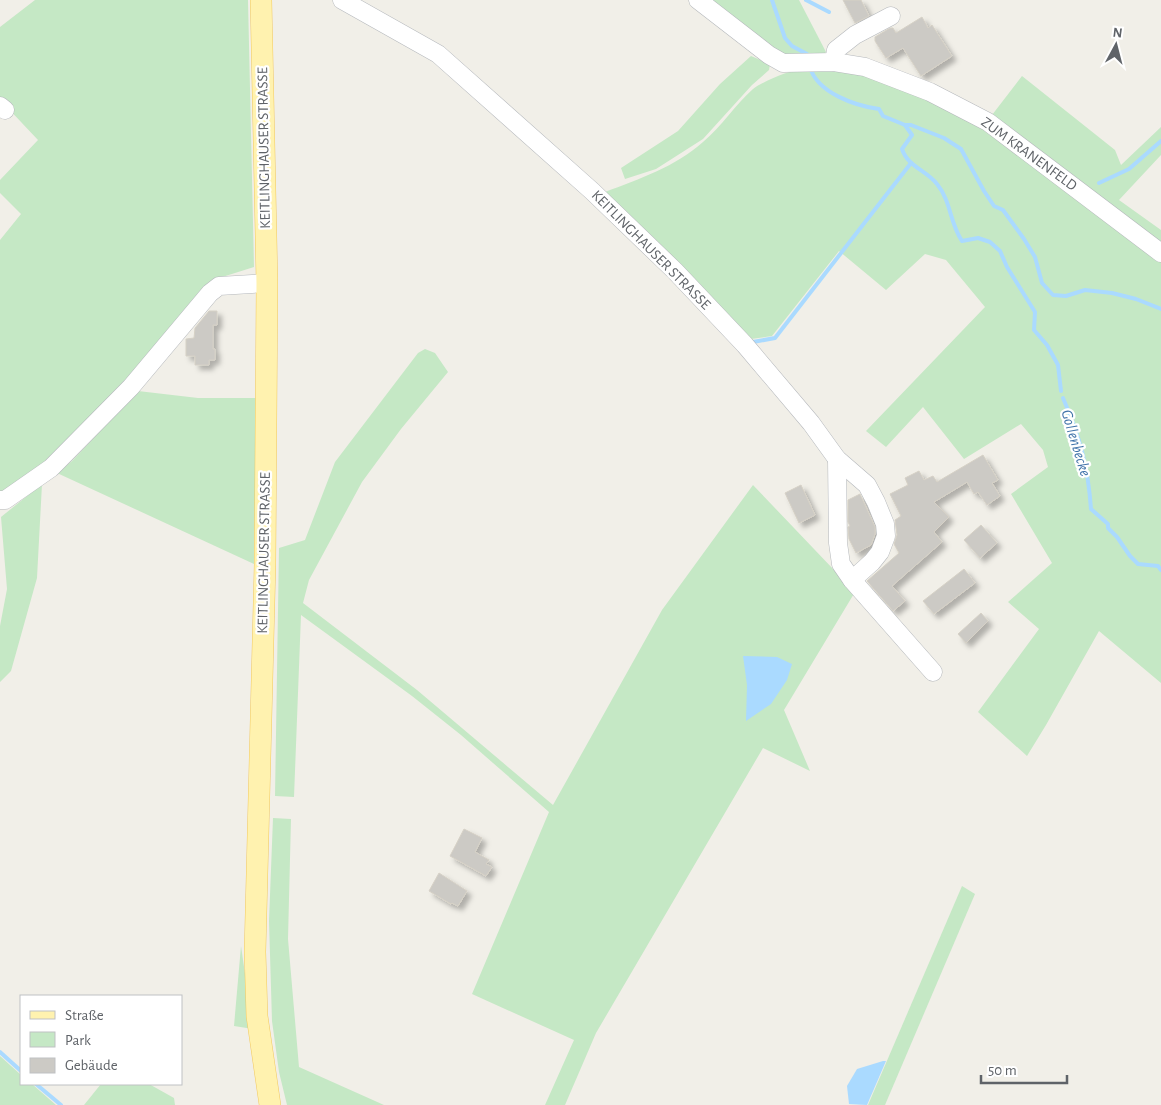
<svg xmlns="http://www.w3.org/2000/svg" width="1161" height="1105" font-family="'Alegreya Sans',sans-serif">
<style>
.green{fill:#c5e8c5}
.water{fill:#aadaff}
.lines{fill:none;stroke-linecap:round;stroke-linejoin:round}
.stream{stroke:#aadaff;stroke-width:4}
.building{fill:#cccac5;stroke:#d6d1c6;filter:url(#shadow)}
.minor-casing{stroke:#b5b8bc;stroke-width:19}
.major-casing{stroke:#f2c960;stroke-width:22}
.minor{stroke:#fff;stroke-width:18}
.major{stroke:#fff2af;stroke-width:21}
.labels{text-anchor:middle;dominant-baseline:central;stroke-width:4.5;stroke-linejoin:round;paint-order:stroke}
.street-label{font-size:15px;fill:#5f6368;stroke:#fff}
.water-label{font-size:16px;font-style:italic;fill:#4174aa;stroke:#fff}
</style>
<defs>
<filter id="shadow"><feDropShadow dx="4.5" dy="4.5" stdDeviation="2.5" flood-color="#0004"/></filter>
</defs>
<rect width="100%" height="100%" fill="#f1efe8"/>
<g class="green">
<path d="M35 0H248L254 267 216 279 126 384 47 463 0 497V240L21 214 0 193V180L38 140 5 105 0 104V27Z"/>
<path d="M704 0H799L826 52 820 57 790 58 769 49Z"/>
<path d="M751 56 770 64 769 70 752 85 703 139 656 169 625 179 621 168 678 131 720 84Z"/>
<path d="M806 68 864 73 986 125 1161 259V683L1099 631 1046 725 1027 756 978 712 1039 629 1008 602 1052 563 1011 494 1048 467 1043 450 1021 424 964 459 923 407 886 447 866 431 985 307 946 260 925 254 886 290 839 251 772 336 751 339 605 192C639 179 675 167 703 142 722 126 735 105 753 89 765 80 791 70 806 68Z"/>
<path d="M1022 76 1115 150 1121 165 1161 127V155L1119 200 1161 230V244L992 115Z"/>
<path d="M425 349 435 353 448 372 401 429 362 482 309 580 303 603 417 690 553 805 662 610 753 485 855 592 784 710 810 771 763 748 596 1033 565 1105H545L574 1040 472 994 549 812 461 735 412 696 301 615 294 797 275 796 279 548 305 540 335 462 418 353Z"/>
<path d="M138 391 198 398H258L254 564 57 473 72 461Z"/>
<path d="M42 484 37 578 11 671 0 682V626L7 589 1 517Z"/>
<path d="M273 818 291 819 288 939 299 1067 384 1105H287L279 1072 272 1021 269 921Z"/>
<path d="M962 886 975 894 885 1105H868Z"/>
<path d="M241 946 253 1029 234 1026Z"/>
<path d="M0 1056 21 1075V1084H32L56 1105H0Z"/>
<path d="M101 1084H149L174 1098 175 1105H84Z"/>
</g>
<g class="water">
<path d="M743 656 777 657 792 664 787 680 771 704 746 721 747 685Z"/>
<path d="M883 1061H886L867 1105 849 1104 847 1086 857 1069Z"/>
</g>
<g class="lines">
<g class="stream">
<path d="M772 0 785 38 792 46 807 54 808 58"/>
<path d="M806 0 829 12"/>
<path d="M810 67C817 93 856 106 879 109L883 116 905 125 912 135 902 149C908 167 926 170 937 184 951 201 950 224 962 241L978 238 990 242 1000 251 1007 267 1035 312 1034 330 1047 345 1058 365 1061 391"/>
<path d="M905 125H911L944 138 961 149 984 191 994 206 1003 210 1024 239 1035 257 1042 283 1053 295 1066 296 1085 290 1112 293 1136 299 1161 309"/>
<path d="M1099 183 1129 169 1161 141"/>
<path d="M753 342 775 338 911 163"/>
<path d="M1063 398C1080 437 1088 467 1091 509L1108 524V528L1117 537 1130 556 1138 564 1158 566 1161 570"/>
<path d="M0 1052 21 1071"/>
<path d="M36 1084 61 1105"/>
</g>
</g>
<g class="building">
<path d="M843 0H861L869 16 855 23Z"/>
<path d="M922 17 928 28 932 25 952 56 921 76 903 48 886 58 875 41V37L890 28H893L896 33Z"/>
<path d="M209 311H217V325H213V349H215V360H209V365H195V356H186V339L194 338 195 328Z"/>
<path d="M983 455 998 480 992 483 1000 496 987 505 978 492 974 494 967 482 934 502 949 517 934 532 942 542 892 586 905 601 893 611 867 581 899 553 894 544 897 535 895 520 901 516 890 494 908 485 905 478 919 471 924 480 933 476 937 482Z"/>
<path d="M801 485 815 515 799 523 785 493Z"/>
<path d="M860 494 875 527V534L871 545 856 553 849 539 848 527 850 526 848 522V500Z"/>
<path d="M981 525 997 543 980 558 964 540Z"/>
<path d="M964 569 975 583 934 614 923 601Z"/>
<path d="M981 613 988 621 966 643 958 634Z"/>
<path d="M464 829 482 838 475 852 489 860 486 864 492 867 486 876 450 856Z"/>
<path d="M439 873 467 891 458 906 452 903 451 904 429 891Z"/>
</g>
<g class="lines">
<defs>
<g id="minor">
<path d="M342 0 438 54 592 191 675 271 745 345 811 423 837 459 867 485 876 502 885 524 886 536 880 552 872 562 852 580"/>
<path d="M698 0 769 55 783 63 834 62 865 67 930 92 988 122 1161 253"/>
<path d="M834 62 836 50 855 35 891 16"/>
<path d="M0 106 5 110"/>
<path d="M837 459 838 543 841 564 852 580 933 672"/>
<path d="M0 500H5L51 468 131 387 210 293 219 286 267 283"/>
</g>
<path id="major" d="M261 0 267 283 265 564 255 952 257 1016 270 1105"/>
</defs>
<use href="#minor" class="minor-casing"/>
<use href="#major" class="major-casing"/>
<use href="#minor" class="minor"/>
<use href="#major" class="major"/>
</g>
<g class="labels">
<g class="street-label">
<text transform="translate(264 148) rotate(-91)">KEITLINGHAUSER STRASSE</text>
<text transform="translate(1029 154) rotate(36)">ZUM KRANENFELD</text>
<text transform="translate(651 250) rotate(45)">KEITLINGHAUSER STRASSE</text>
<text transform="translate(264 553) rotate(-89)">KEITLINGHAUSER STRASSE</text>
</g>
<g class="water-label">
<text transform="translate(1076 443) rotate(73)">Gollenbecke</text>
</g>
</g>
<rect x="20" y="995" width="162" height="90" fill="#ffffff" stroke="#bfc1c3"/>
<rect x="30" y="1011" width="25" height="8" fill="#fff2af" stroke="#bfc1c3"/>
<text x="65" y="1020" font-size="15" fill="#5f6368">Straße</text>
<rect x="30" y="1032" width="25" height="15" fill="#c5e8c5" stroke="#bfc1c3"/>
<text x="65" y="1045" font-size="15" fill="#5f6368">Park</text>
<rect x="30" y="1058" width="25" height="15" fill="#cccac5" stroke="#bfc1c3"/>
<text x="65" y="1070" font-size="15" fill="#5f6368">Gebäude</text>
<g transform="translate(1116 45) rotate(7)" stroke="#ffffff" stroke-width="4" paint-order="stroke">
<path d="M0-4L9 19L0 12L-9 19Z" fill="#5f6368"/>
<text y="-8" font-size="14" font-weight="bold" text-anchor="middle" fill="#5f6368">N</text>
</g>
<path d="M981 1075v8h86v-8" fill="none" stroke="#5f6368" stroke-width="2.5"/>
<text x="988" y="1075" font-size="15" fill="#5f6368" stroke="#ffffff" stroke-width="4" paint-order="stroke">50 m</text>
</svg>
